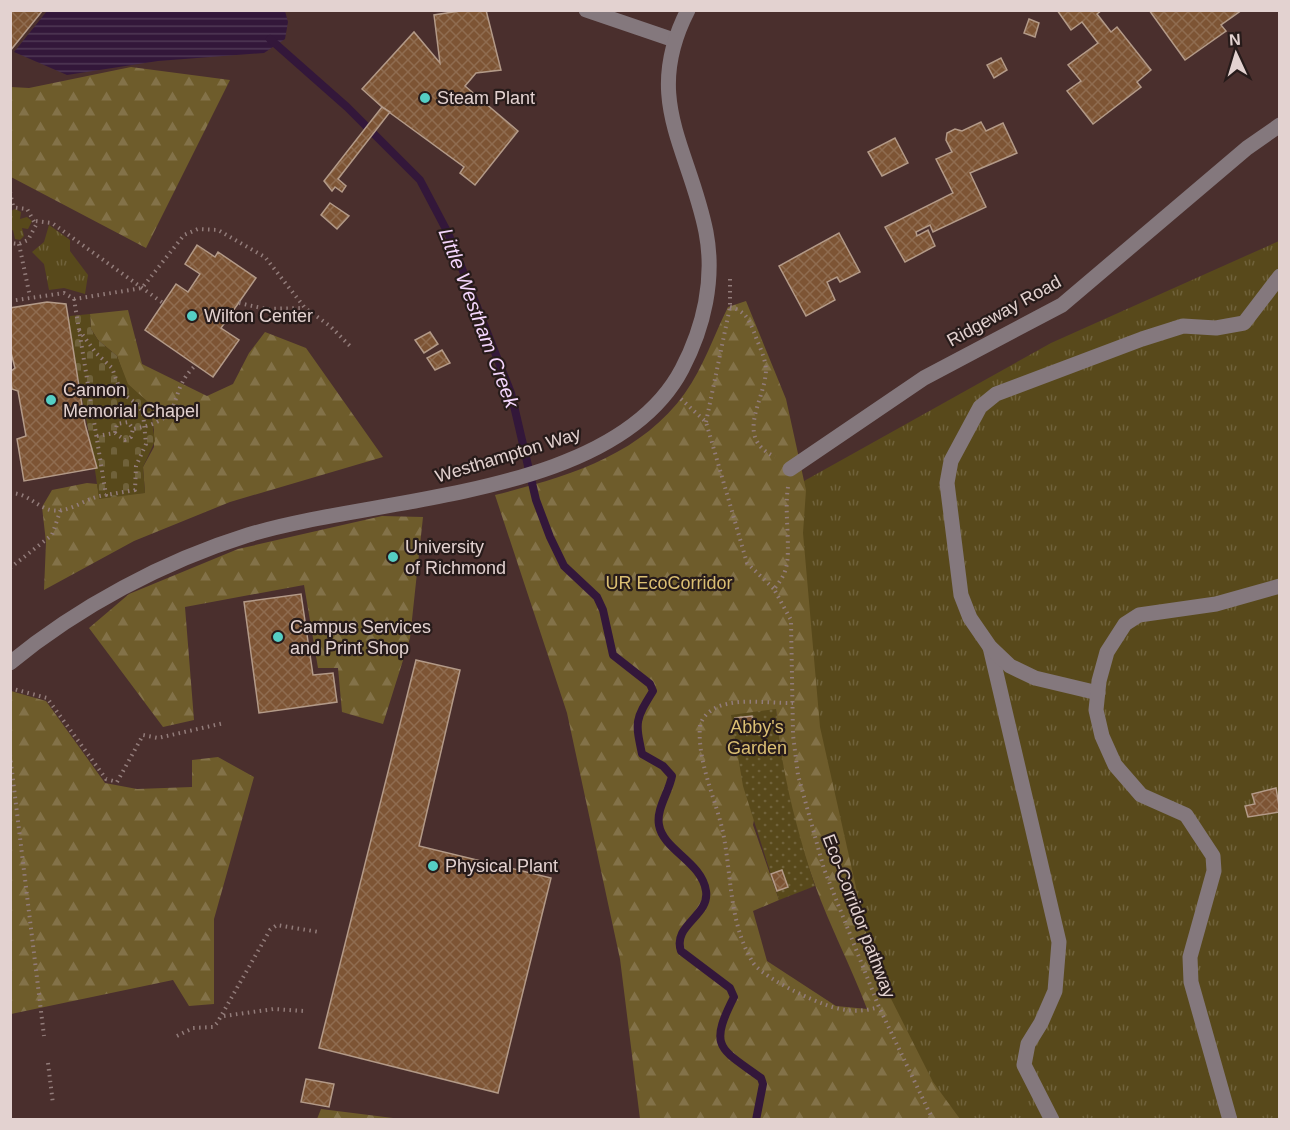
<svg xmlns="http://www.w3.org/2000/svg" width="1290" height="1130" font-family="Arial,sans-serif">
<style>
.grass{fill:url(#grass-tufts)}
.forest{fill:url(#forest-firs);fill-rule:evenodd}
.cemetery{fill:url(#cemetery-stones)}
.park{fill:url(#park-dots)}
.water{fill:url(#water-rules)}
.lines{fill:none;stroke-linecap:round;stroke-linejoin:round}
.stream{stroke:#33173a;stroke-width:8}
.building{fill:url(#building-cross-hatch);stroke:#b39a88;stroke-width:1.5}
.path{stroke:#927c7a;stroke-width:4;stroke-dasharray:1.5 4.5;stroke-linecap:butt}
.minor{stroke:#84787d;stroke-width:15}
.poi-dot{fill:#55cec4;stroke:#271b1a;stroke-width:2}
.labels{text-anchor:middle;dominant-baseline:central;stroke-width:4.5;stroke-linejoin:round;paint-order:stroke}
.poi-label{font-size:18px;fill:#e3d2d0;stroke:#271b1a;text-anchor:start}
.street-label{font-size:18px;fill:#e3d2d0;stroke:#271b1a}
.park-label{font-size:18px;fill:#dbbf73;stroke:#271b1a}
.water-label{font-size:20px;font-style:italic;fill:#f4d6fd;stroke:#271b1a}
</style>
<defs>
<pattern id="grass-tufts" width="24" height="20" patternUnits="userSpaceOnUse" patternTransform="scale(1.5)"><rect width="24" height="20" fill="#58491b"/><path d="M3 7l-1-3M5 7V3M7 7l1-3M15 17l-1-3M17 17v-4M19 17l1-3" fill="none" stroke="#70623b"/></pattern>
<pattern id="forest-firs" width="22" height="20" patternUnits="userSpaceOnUse" patternTransform="scale(1.5)"><rect width="22" height="20" fill="#6e5c2b"/><path d="M5 1l3.5 6h-7zM16 11l3.5 6h-7z" fill="#837249"/></pattern>
<pattern id="cemetery-stones" width="16" height="16" patternUnits="userSpaceOnUse" patternTransform="scale(1.5)"><rect width="16" height="16" fill="#58491b"/><path d="M2 7V4a2 2 0 0 1 4 0v3zM10 15v-3a2 2 0 0 1 4 0v3z" fill="#70623b"/></pattern>
<pattern id="park-dots" width="8" height="8" patternUnits="userSpaceOnUse" patternTransform="scale(1.5)"><rect width="8" height="8" fill="#58491b"/><path d="M2 2h.1M6 6h.1" fill="none" stroke="#70623b" stroke-width="1.8" stroke-linecap="round"/></pattern>
<pattern id="water-rules" width="6" height="5" patternUnits="userSpaceOnUse" patternTransform="scale(1.5)"><rect width="6" height="5" fill="#33173a"/><path d="M0 2.5h6" fill="none" stroke="#503855"/></pattern>
<pattern id="building-cross-hatch" width="8" height="8" patternUnits="userSpaceOnUse" patternTransform="scale(1.5)"><rect width="8" height="8" fill="#7d5434"/><path d="M0 0l8 8M0 8l8-8" fill="none" stroke="#8f6c50"/></pattern>
</defs>
<rect width="100%" height="100%" fill="#4a2f2d"/>
<g class="grass">
<path d="M15 209 21 212 20 219 27 217 32 221 28 229 22 228 24 236 20 240 15 239 13 230 11 231V211Z"/>
<path d="M49 225 70 240V251L88 275 85 294 64 288 49 290 44 264 32 252 44 242Z"/>
<path d="M1279 241V1119H934L853 964 783 497 804 481 1051 343Z"/>
</g>
<g class="forest">
<path d="M131 67 230 80 146 248 11 177V87L29 88Z"/>
<path d="M746 301 786 399 806 490 803 533 820 727 873 963 933 1082 960 1119H640L620 959 567 713 495 495C566 477 640 456 685 393 703 368 714 335 728 307ZM776 709C780 770 794 828 815 885 830 927 851 966 867 1009L836 1006 767 961 753 911 779 900 753 825Z"/>
<path d="M128 310 142 364 207 396 233 384 249 353 265 332 306 348 383 457 230 502 134 541 44 590 46 542 42 507 52 490 87 483 97 484 99 495 145 493 143 467 154 447V430L149 403 127 384 117 356 98 340 91 329 90 314Z"/>
<path d="M382 516 423 517 410 638 383 724 342 712 338 668H318L304 585 185 607 194 720 163 727 89 628 129 594 238 549Z"/>
<path d="M11 691 46 701 105 783 137 789 192 787V760L218 757 254 777 214 919V1004L189 1006 173 980 11 1014Z"/>
<path d="M321 1109 401 1119H317Z"/>
</g>
<path class="cemetery" d="M90 314 91 329 98 340 117 356 128 384 149 403 155 441 143 467 145 493 99 499C92 439 78 383 68 323L70 316Z"/>
<path class="park" d="M776 709C781 771 796 827 815 886L779 900 743 786 731 715Z"/>
<path class="water" d="M285 11 288 22 285 39 264 53 158 61 67 75 14 52 47 11Z"/>
<g class="lines">
<path class="stream" d="M270 39 347 107 420 180 448 233 511 393 536 500 550 537 564 566 597 597 603 610 613 655 650 684 653 691C635 720 635 721 642 754L663 766 672 776C669 792 656 809 659 825 663 850 702 862 706 891 710 916 672 925 681 951L730 988 734 997C708 1048 720 1048 761 1078L763 1084 756 1120"/>
</g>
<g class="building">
<path d="M10 10H43L10 51Z"/>
<path d="M466 10H486L501 70 476 73 465 86 518 131 475 185 460 173 464 167 382 107 362 89 414 32 440 63 434 15Z"/>
<path d="M1057 10H1102L1097 14 1111 32 1117 27 1151 70 1137 82 1141 87 1093 124 1067 91 1081 81 1068 65 1098 43 1082 22 1071 30Z"/>
<path d="M1149 10H1242L1221 25 1226 31 1185 60Z"/>
<path d="M1029 19 1039 23 1035 37 1024 33Z"/>
<path d="M1001 58 1007 70 994 78 987 65Z"/>
<path d="M382 107 390 112 338 179 346 186 342 192 335 187 332 191 324 181Z"/>
<path d="M981 122 986 131 1003 123 1017 153 970 173 986 207 933 232 930 225 916 232 917 236 928 230 935 246 905 262 885 227 953 193 936 159 952 152 946 140 947 133 955 129 962 131Z"/>
<path d="M895 138 908 163 882 176 868 152Z"/>
<path d="M330 203 349 216 337 229 321 215Z"/>
<path d="M839 233 860 272 840 282 837 277 827 282 835 300 806 316 779 266Z"/>
<path d="M197 245 215 257 218 252 256 278 221 328 239 340 213 377 145 330 176 284 188 292 200 274 185 264Z"/>
<path d="M47 302 66 304 85 424 97 468 24 481 17 439 26 436 18 391 12 389 10 378V372L15 368 10 349V308Z"/>
<path d="M430 332 438 344 424 353 415 340Z"/>
<path d="M442 350 450 363 435 370 427 358Z"/>
<path d="M301 594 313 675 333 673 337 702 259 713 244 602Z"/>
<path d="M416 660 460 670 419 846 551 878 498 1093 319 1048Z"/>
<path d="M752 716 753 723 736 726 735 718Z"/>
<path d="M1276 788 1280 812 1248 817 1245 806 1255 804 1252 794Z"/>
<path d="M782 870 788 887 777 891 771 874Z"/>
<path d="M306 1079 334 1084 329 1107 301 1102Z"/>
</g>
<g class="lines">
<g class="path">
<path d="M10 192 13 206"/>
<path d="M10 207 27 209 36 225 28 240 19 244 10 243"/>
<path d="M36 221 52 223 163 303"/>
<path d="M19 244 30 297"/>
<path d="M10 301 64 293 74 299 81 298 142 288 184 235 198 229 218 230 265 257 305 308 330 326 350 346"/>
<path d="M239 303 266 309 304 308"/>
<path d="M730 307C745 311 748 318 754 332 758 344 766 358 766 371 764 403 734 437 775 457"/>
<path d="M79 330 96 353 112 368 121 392 138 405 143 413 146 444 136 466 135 490 106 495"/>
<path d="M681 399 706 422 747 563 774 589"/>
<path d="M706 422 730 307V275"/>
<path d="M115 433 117 424 128 422 133 429C190 419 164 394 196 365"/>
<path d="M97 436 115 433 125 440 131 437 133 429"/>
<path d="M788 487C784 511 791 549 786 568 784 576 779 583 774 589L791 620 793 735 798 775 824 869 879 1007 933 1120"/>
<path d="M10 493C27 493 36 506 50 510 71 514 87 496 106 495L74 299"/>
<path d="M10 568 52 535 61 509"/>
<path d="M10 688 47 698 106 779 117 782 143 735 158 738 224 723"/>
<path d="M793 703C765 704 712 692 700 725 697 760 714 795 722 828 732 872 728 920 752 961 759 974 795 992 809 998 833 1009 853 1015 879 1007"/>
<path d="M10 755 44 1036"/>
<path d="M224 1016 274 1009 304 1011"/>
<path d="M177 1036 193 1028 213 1027 217 1023 270 930 277 925 319 932"/>
<path d="M48 1063 53 1104"/>
</g>
<g class="minor">
<path d="M586 10 674 40"/>
<path d="M790 469 924 378 1062 305 1247 148 1280 125"/>
<path d="M990 647 1059 942 1055 991 1041 1023 1028 1044 1024 1065 1052 1120"/>
<path d="M10 663C78 607 164 561 248 535 373 496 614 499 682 369 704 327 715 279 706 232 689 147 642 99 688 10"/>
<path d="M1098 693 1035 678 1010 666 990 647 970 618 961 595 947 483 951 461 980 407 996 394 1142 339 1183 326 1216 328 1244 323 1280 276"/>
<path d="M1230 1120 1191 982 1190 957 1214 871 1213 856 1186 815 1141 795 1115 765 1102 736 1096 710 1099 681 1107 652 1125 624 1139 615 1216 604 1280 586"/>
</g>
</g>
<g class="poi-dot">
<circle cx="425" cy="98" r="6"/>
<circle cx="192" cy="316" r="6"/>
<circle cx="51" cy="400" r="6"/>
<circle cx="393" cy="557" r="6"/>
<circle cx="278" cy="637" r="6"/>
<circle cx="433" cy="866" r="6"/>
</g>
<g class="labels">
<g class="poi-label">
<text x="437" y="98">Steam Plant</text>
<text x="204" y="316">Wilton Center</text>
<text x="63" y="390">Cannon<tspan x="63" dy="21">Memorial Chapel</tspan></text>
<text x="405" y="547">University<tspan x="405" dy="21">of Richmond</tspan></text>
<text x="290" y="627">Campus Services<tspan x="290" dy="21">and Print Shop</tspan></text>
<text x="445" y="866">Physical Plant</text>
</g>
<g class="street-label">
<text transform="translate(1004 311) rotate(-29)">Ridgeway Road</text>
<text transform="translate(508 455) rotate(-17)">Westhampton Way</text>
<text transform="translate(859 916) rotate(69)">Eco-Corridor pathway</text>
</g>
<g class="park-label">
<text x="669" y="583">UR EcoCorridor</text>
<text x="757" y="727">Abby's<tspan x="757" dy="21">Garden</tspan></text>
</g>
<g class="water-label">
<text transform="translate(479 318) rotate(69)">Little Westham Creek</text>
</g>
</g>
<rect width="1290" height="1130" fill="none" stroke="#e3d2d0" stroke-width="24"/>
<g transform="translate(1236 54) rotate(356)" stroke="#271b1a" stroke-width="4.5" paint-order="stroke">
<path d="M0-4.5L10 22L0 15L-10 22Z" fill="#e3d2d0"/>
<text y="-9" font-size="16" font-weight="bold" text-anchor="middle" fill="#e3d2d0">N</text>
</g>
</svg>
